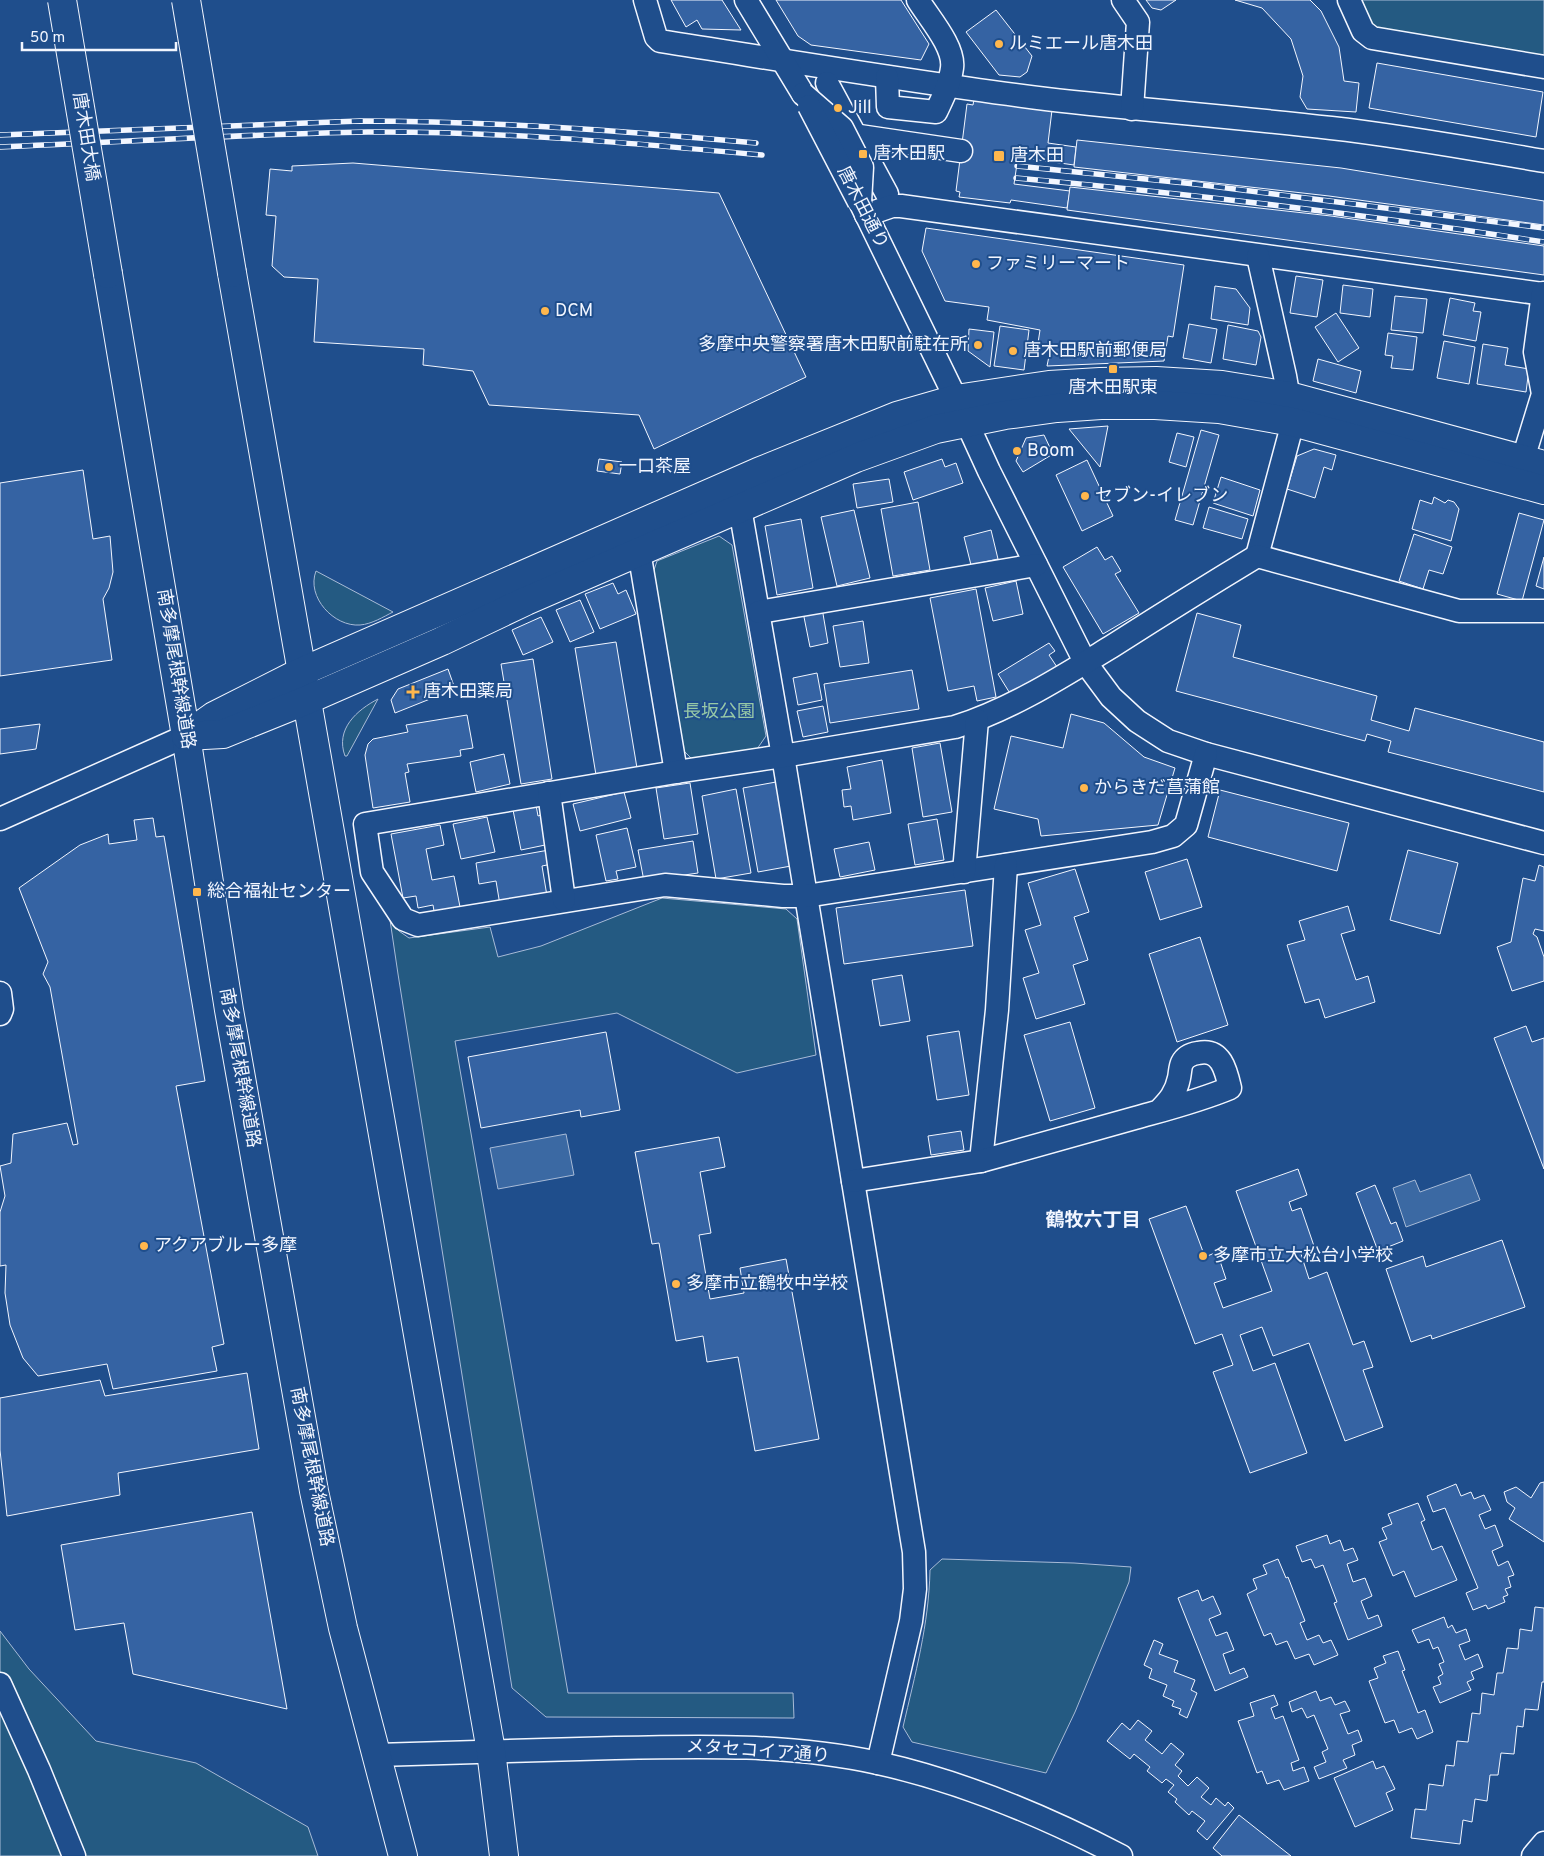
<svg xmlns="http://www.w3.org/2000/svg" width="1544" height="1856" font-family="Overpass,'Noto Sans JP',sans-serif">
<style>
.green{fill:#245a82;stroke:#a8bbd7}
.water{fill:#3b69a3;stroke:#a8bbd7}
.building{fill:#3563a3;stroke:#f2f6ff}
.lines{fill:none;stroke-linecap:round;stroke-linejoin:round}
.minor-casing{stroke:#f2f6ff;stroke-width:25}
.major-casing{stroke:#f2f6ff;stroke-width:30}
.minor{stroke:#1f4e8c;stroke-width:22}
.major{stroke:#1f4e8c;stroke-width:28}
.rail-casing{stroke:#f2f6ff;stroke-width:5.5}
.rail{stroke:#1f4e8c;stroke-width:4;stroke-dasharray:11;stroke-linecap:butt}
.minor-bridge-casing{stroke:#f2f6ff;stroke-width:25;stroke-linecap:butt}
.major-bridge-casing{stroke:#f2f6ff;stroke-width:30;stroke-linecap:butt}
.minor-bridge{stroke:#1f4e8c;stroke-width:22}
.major-bridge{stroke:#1f4e8c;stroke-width:28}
.poi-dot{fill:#ffb74d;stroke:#1f4e8c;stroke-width:2}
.labels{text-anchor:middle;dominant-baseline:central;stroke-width:4;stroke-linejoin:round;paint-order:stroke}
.poi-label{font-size:18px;fill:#f2f6ff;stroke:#1f4e8c;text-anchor:start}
.street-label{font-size:18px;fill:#f2f6ff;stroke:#1f4e8c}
.park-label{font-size:18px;fill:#97c8a6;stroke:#1f4e8c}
.neighbourhood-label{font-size:19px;font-weight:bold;fill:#f2f6ff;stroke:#1f4e8c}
</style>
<rect width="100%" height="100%" fill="#1f4e8c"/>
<g class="green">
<path d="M1362 0H1544V57L1377 28 1372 25Z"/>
<path d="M719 536 732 545 766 736 757 749 693 760 682 749 653 573 657 561Z"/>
<path d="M316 571 393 612C383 617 372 624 360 625 334 627 306 597 316 571Z"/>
<path d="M378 699 347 756H345C335 729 357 710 378 699Z"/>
<path d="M662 898 786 909 797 919 816 1055 737 1073 617 1013 455 1041 568 1693H793L794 1718 546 1717 512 1688 398 974 390 920 399 931 409 938 490 927 498 957 541 946Z"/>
<path d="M942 1559 1074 1563 1131 1567 1129 1582 1075 1712 1046 1773 912 1742 903 1727C915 1675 929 1624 930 1570Z"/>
<path d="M0 1631 29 1669 96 1741 196 1763 308 1827 318 1856H0Z"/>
</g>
<g class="water">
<path d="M566 1134 574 1175 498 1189 490 1148Z"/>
<path d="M1470 1174 1480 1200 1406 1227 1393 1188 1415 1180 1420 1192Z"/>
</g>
<g class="building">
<path d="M671 0H722L741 30 702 29 697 20 686 27Z"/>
<path d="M776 0H901L929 44 921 60 811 45 798 36Z"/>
<path d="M1146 0H1176L1161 10 1152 8Z"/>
<path d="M1235 0H1310L1321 11 1339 47 1344 81 1359 83 1356 112 1307 109 1300 97 1303 76 1291 39 1262 8Z"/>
<path d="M996 10 1032 56 1027 72 1020 77 999 75 966 32Z"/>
<path d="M1377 63 1543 92 1536 137 1369 108Z"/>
<path d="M974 99 1052 110 1048 143 1076 147 1074 165 1018 157 1014 184 1070 191 1067 208 1011 200 1010 203 959 197 960 192 956 191 967 104 973 105Z"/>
<path d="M1077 140 1341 168 1544 201V225L1329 196 1074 167Z"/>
<path d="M353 163 719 193 806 377 654 449 639 415 489 405 473 371 423 365 424 349 314 342 318 279 284 277 272 266 276 216 266 215 270 169 292 171V166Z"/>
<path d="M1070 187 1331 216 1544 246V275L1067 210Z"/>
<path d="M926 228 1184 265 1173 337 1168 336 1164 361 1047 366 1051 346 1038 343 1040 330 987 320 989 307 945 301 922 251Z"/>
<path d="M1296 276 1323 280 1317 317 1290 313Z"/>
<path d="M1343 285 1373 289 1370 317 1340 313Z"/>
<path d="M1215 286 1236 289 1250 308 1248 325 1211 319Z"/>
<path d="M1395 296 1427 299 1423 333 1391 330Z"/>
<path d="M1450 298 1475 303 1473 311 1481 312 1476 341 1443 335Z"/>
<path d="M1336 313 1359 348 1338 362 1315 327Z"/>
<path d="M1189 324 1217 329 1211 363 1183 358Z"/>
<path d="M1228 325 1258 331 1261 337 1256 365 1223 359Z"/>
<path d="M1000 326 1029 330 1024 370 994 366Z"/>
<path d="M969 329 994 332 990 367 968 351Z"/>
<path d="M1388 333 1417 337 1413 370 1391 368 1393 356 1385 355Z"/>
<path d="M1444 341 1475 347 1469 384 1437 378Z"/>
<path d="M1483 344 1508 348 1505 365 1529 369 1526 392 1477 384Z"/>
<path d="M1318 359 1361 371 1356 393 1313 381Z"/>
<path d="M1108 426 1100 467 1069 429Z"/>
<path d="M1201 430 1219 435 1193 525 1175 520Z"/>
<path d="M1177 433 1194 437 1186 467 1169 462Z"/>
<path d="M1044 435 1053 454 1023 472 1016 461 1026 438Z"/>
<path d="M1314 449 1336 455 1332 470 1324 467 1315 498 1287 489 1297 456Z"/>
<path d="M599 459 622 462 620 474 597 471Z"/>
<path d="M942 459 945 467 956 463 963 483 913 500 904 472Z"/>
<path d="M1087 460 1113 516 1082 531 1056 475Z"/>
<path d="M83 470 93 539 110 536 113 572 109 588 103 599 112 660 0 676V483Z"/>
<path d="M1221 477 1260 490 1253 516 1213 503Z"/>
<path d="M889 479 893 502 857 508 853 484Z"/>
<path d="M1434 497 1445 503 1448 500 1454 502 1459 509 1451 541 1412 529 1420 500 1432 504Z"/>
<path d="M918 502 930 570 893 576 881 509Z"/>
<path d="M1209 507 1248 519 1242 539 1203 528Z"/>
<path d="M854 510 870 578 837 586 821 517Z"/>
<path d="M1519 513 1544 520 1522 601 1497 594Z"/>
<path d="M801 519 813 588 777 595 765 526Z"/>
<path d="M991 530 998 559 971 565 964 537Z"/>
<path d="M1414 534 1452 547 1443 574 1429 570 1423 589 1399 581Z"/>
<path d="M1097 547 1105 560 1112 556 1121 571 1115 574 1139 613 1103 634 1063 567Z"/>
<path d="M1544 557V589L1536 586Z"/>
<path d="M1016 581 1023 614 993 621 985 588Z"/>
<path d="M613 583 618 594 626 590 636 614 600 629 585 594Z"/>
<path d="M976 589 996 697 977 701 974 686 948 691 930 598Z"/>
<path d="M580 600 594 632 570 642 556 610Z"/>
<path d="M822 608 828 643 810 647 803 612Z"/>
<path d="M1197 613 1241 625 1233 657 1377 696 1371 720 1409 731 1415 708 1544 742V792L1388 752 1391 741 1367 734 1365 741 1176 691Z"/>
<path d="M541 617 553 642 523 655 512 630Z"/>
<path d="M863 621 869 663 840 667 833 626Z"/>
<path d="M616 642 637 768 596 775 575 648Z"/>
<path d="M1049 643 1055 651 1049 655 1057 667 1011 695 998 674Z"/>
<path d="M533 659 552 779 521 784 501 664Z"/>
<path d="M448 669 455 689 395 713 391 700 398 689Z"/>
<path d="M912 670 919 709 830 723 824 684Z"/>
<path d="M817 673 822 700 798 705 793 678Z"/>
<path d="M823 706 828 732 803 737 797 711Z"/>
<path d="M1071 714 1104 723 1144 757 1175 768 1158 825 1041 836 1038 819 994 809 1011 736 1063 748Z"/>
<path d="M467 715 473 748 460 750 461 756 407 764 409 772 405 773 410 802 373 808 365 755 368 744 373 739 408 732 406 725Z"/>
<path d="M40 724 36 749 0 754V729Z"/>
<path d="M940 743 952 812 923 817 912 748Z"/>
<path d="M504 754 510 784 476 792 470 762Z"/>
<path d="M882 760 891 813 853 820 851 806 844 807 842 790 851 789 847 767Z"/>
<path d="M776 782 791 866 758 872 743 788Z"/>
<path d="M690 783 698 834 664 839 656 788Z"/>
<path d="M736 789 751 873 716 879 702 796Z"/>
<path d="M1220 790 1349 823 1337 871 1208 837Z"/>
<path d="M624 792 631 818 580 831 573 804Z"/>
<path d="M536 805 538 816 544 814 550 844 521 850 513 810Z"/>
<path d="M487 817 495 852 461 859 453 824Z"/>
<path d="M153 818 156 837 164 836 205 1081 176 1086 224 1344 212 1347 217 1371 113 1389 107 1364 38 1376 23 1358 10 1325 5 1293 6 1265 0 1266V1212L5 1196 0 1166 11 1163 13 1134 67 1123 73 1145 78 1144 50 987 43 974 48 962 19 888 80 845 108 834 109 844 137 840 134 820Z"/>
<path d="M937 819 944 860 915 865 908 824Z"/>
<path d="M440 825 444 845 426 849 432 880 454 876 461 912 435 917 433 905 418 908 416 896 403 898 391 834Z"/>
<path d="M627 828 636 867 616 871 618 879 606 881 596 835Z"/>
<path d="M693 841 698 873 644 881 638 850Z"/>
<path d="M869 842 875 870 840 877 834 849Z"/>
<path d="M549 850 552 864 542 866 547 896 500 905 496 881 479 884 476 863Z"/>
<path d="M1408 850 1458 863 1440 934 1390 920Z"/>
<path d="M1187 859 1202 907 1160 920 1145 872Z"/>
<path d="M1539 865 1544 867V931L1535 929 1533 934 1537 937 1544 957V981L1512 991 1497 947 1511 942 1523 878 1535 881Z"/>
<path d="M1075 869 1089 912 1074 917 1088 960 1073 965 1085 1004 1036 1019 1023 978 1039 973 1025 930 1041 925 1028 883Z"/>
<path d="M965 890 973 946 844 964 836 908Z"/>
<path d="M1348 906 1355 930 1341 934 1356 980 1368 976 1375 1002 1325 1018 1319 999 1305 1003 1287 945 1305 940 1299 921Z"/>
<path d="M1200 937 1228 1025 1177 1042 1149 954Z"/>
<path d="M902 975 910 1021 880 1026 872 980Z"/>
<path d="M1070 1022 1095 1108 1050 1121 1024 1035Z"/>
<path d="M1526 1026 1532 1042 1544 1038V1169L1494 1038Z"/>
<path d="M959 1031 969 1095 937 1100 927 1036Z"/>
<path d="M606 1032 620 1110 581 1117 580 1110 481 1128 468 1057Z"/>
<path d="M961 1131 964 1150 931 1155 928 1136Z"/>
<path d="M719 1137 725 1167 700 1172 711 1233 699 1235 710 1299 744 1293 740 1268 786 1259 819 1439 755 1451 738 1357 707 1362 703 1336 676 1341 659 1243 652 1244 635 1152Z"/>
<path d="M1298 1169 1307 1195 1289 1202 1292 1211 1301 1208 1315 1249 1301 1254 1309 1279 1327 1272 1353 1345 1364 1341 1373 1367 1363 1370 1383 1427 1345 1441 1309 1343 1273 1356 1262 1327 1240 1335 1253 1371 1275 1363 1307 1453 1250 1473 1213 1372 1233 1365 1222 1334 1195 1344 1149 1219 1186 1206 1205 1257 1217 1252 1226 1279 1214 1283 1223 1308 1272 1291 1236 1191Z"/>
<path d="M1375 1185 1391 1224 1396 1222 1403 1241 1378 1251 1356 1193Z"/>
<path d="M1502 1240 1525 1307 1432 1339 1431 1335 1411 1342 1386 1269 1423 1256 1426 1267Z"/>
<path d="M247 1373 259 1449 118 1473 120 1495 7 1516 0 1450V1398L100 1380 105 1396Z"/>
<path d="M1544 1482V1542L1509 1519 1515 1508 1507 1502 1504 1492 1516 1487 1531 1498 1540 1483Z"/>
<path d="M1456 1484 1461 1496 1471 1492 1474 1499 1484 1495 1491 1510 1479 1515 1485 1529 1495 1525 1503 1546 1492 1551 1498 1566 1508 1561 1514 1575 1508 1577 1511 1587 1505 1589 1508 1595 1503 1597 1505 1602 1488 1609 1486 1605 1473 1610 1466 1593 1478 1588 1445 1508 1433 1512 1427 1496Z"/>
<path d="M1418 1503 1425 1520 1421 1522 1432 1550 1442 1546 1457 1580 1415 1597 1404 1571 1393 1576 1379 1542 1387 1539 1382 1528 1392 1524 1388 1514Z"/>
<path d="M252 1512 287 1709 133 1674 124 1623 75 1630 61 1545Z"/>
<path d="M1327 1535 1330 1544 1340 1540 1344 1551 1353 1548 1358 1560 1347 1564 1353 1582 1365 1578 1372 1596 1361 1601 1368 1619 1378 1615 1382 1626 1348 1640 1334 1603 1337 1602 1323 1565 1315 1568 1311 1559 1302 1562 1296 1546Z"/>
<path d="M1278 1559 1286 1578 1288 1577 1305 1621 1300 1623 1307 1640 1319 1635 1323 1643 1331 1640 1338 1655 1314 1665 1309 1654 1295 1659 1287 1641 1276 1645 1271 1633 1264 1636 1247 1594 1257 1589 1253 1579 1267 1574 1263 1565Z"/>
<path d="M1198 1590 1202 1601 1213 1596 1221 1614 1209 1619 1216 1636 1227 1632 1234 1650 1223 1654 1230 1674 1244 1668 1248 1677 1215 1691 1178 1598Z"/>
<path d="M1535 1607 1544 1608V1682H1542L1538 1710 1525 1709 1523 1727 1517 1726 1514 1754 1501 1753 1498 1775H1490L1487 1801 1475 1799 1472 1822 1463 1820 1460 1844 1411 1838 1415 1809 1426 1810 1429 1784 1443 1786 1446 1765 1454 1766 1457 1741 1468 1742 1472 1713 1480 1714 1482 1693 1494 1695 1497 1673H1503L1507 1648 1518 1649 1520 1629 1532 1631Z"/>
<path d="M1444 1617 1448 1628 1452 1625 1456 1633 1466 1629 1470 1641 1459 1645 1465 1660 1478 1654 1483 1667 1471 1672 1474 1679 1467 1682 1471 1690 1440 1703 1433 1687 1441 1684 1438 1677 1443 1674 1439 1664 1444 1662 1438 1647 1433 1649 1429 1639 1418 1643 1412 1630Z"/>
<path d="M1154 1640 1163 1644 1159 1654 1178 1661 1174 1672 1195 1680 1191 1690 1197 1693 1187 1718 1179 1714 1181 1709 1172 1706 1174 1701 1163 1696 1167 1685 1149 1678 1152 1669 1144 1665Z"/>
<path d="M1398 1651 1405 1670 1402 1671 1418 1713 1425 1710 1433 1732 1417 1739 1412 1728 1399 1733 1394 1720 1385 1723 1369 1681 1378 1678 1374 1668 1386 1663 1383 1656Z"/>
<path d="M1316 1691 1320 1701 1331 1697 1335 1705 1345 1701 1350 1711 1340 1714 1348 1734 1358 1730 1362 1741 1352 1745 1355 1755 1343 1760 1347 1768 1319 1779 1314 1767 1326 1762 1322 1752 1328 1749 1314 1715 1307 1718 1302 1708 1292 1712 1289 1702Z"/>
<path d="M1274 1695 1278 1705 1271 1708 1275 1719 1283 1716 1299 1760 1291 1763 1293 1771 1304 1767 1309 1781 1284 1790 1279 1780 1267 1784 1262 1771 1257 1773 1238 1721 1254 1716 1250 1703Z"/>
<path d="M1138 1720 1152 1731 1145 1740 1162 1754 1171 1743 1184 1754 1175 1765 1182 1771 1178 1776 1188 1786 1197 1777 1209 1788 1201 1797 1211 1805 1216 1798 1225 1806 1228 1802 1234 1808 1207 1840 1197 1831 1205 1821 1192 1811 1189 1815 1175 1802 1177 1799 1168 1792 1174 1785 1166 1779 1162 1783 1147 1771 1150 1767 1134 1754 1130 1759 1107 1741 1122 1723 1130 1730Z"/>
<path d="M1373 1761 1376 1769 1384 1766 1395 1789 1386 1793 1393 1810 1355 1827 1334 1778Z"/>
<path d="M1239 1815 1291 1856H1222L1213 1848Z"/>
</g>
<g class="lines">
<defs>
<g id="minor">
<path d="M645 0 656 37 660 41C788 61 917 83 1046 99 1141 110 1236 117 1331 128 1403 136 1473 149 1544 161"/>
<path d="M746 0 803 94"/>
<path d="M1123 0 1138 22 1132 109"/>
<path d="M1349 0 1363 31 1372 38 1544 67"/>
<path d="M887 77 888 107 936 112C942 99 950 84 952 68 955 47 929 18 918 0"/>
<path d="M827 83 887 194"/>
<path d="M853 135 961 151"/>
<path d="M860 202 956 399 989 471 1085 662 1111 697 1137 721 1168 741 1206 754 1544 843"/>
<path d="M866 215 892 206H901L1544 294"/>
<path d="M1523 459 1543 394 1535 352 1543 293"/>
<path d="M740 508 783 756 914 1552 915 1589 911 1621 878 1763"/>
<path d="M639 551 676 772"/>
<path d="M1257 556 1293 422 1285 376 1258 256"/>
<path d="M759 612 1036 565"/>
<path d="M1206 754 1186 825 1173 836 1152 842 806 896H783L665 885 418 925 403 919 372 872 365 824 676 772 783 756 955 727C1012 709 1063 676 1114 645 1161 615 1209 585 1257 556L1459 611H1544"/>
<path d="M549 793 564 900"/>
<path d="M0 819 186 736"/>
<path d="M964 872 977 720"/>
<path d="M0 993 2 1009 0 1014"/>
<path d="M981 1161 997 1010 1006 865"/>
<path d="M853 1181 981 1161 1135 1118C1167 1109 1199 1101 1230 1088 1226 1070 1221 1048 1198 1053 1191 1054 1185 1057 1182 1063 1180 1067 1180 1074 1179 1078 1176 1093 1169 1101 1159 1111"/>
<path d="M0 1684 39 1770 74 1856"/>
<path d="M377 1755C456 1752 535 1750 615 1748 702 1746 792 1744 878 1763 964 1782 1044 1816 1121 1856"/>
<path d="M1533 1856 1544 1843"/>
</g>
<g id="major">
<path d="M232 273 491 1751 504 1856"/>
<path d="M108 274 186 736 229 1010 314 1491 343 1628 403 1856"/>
<path d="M186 736 214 716 301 672 758 472 897 416 956 399 1049 385 1100 382 1156 381 1222 385 1289 396 1544 465"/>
<path d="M186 736 223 734 307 700 442 641 526 601 856 458 936 429 1005 415 1057 408 1101 405H1155L1219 409 1293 422 1544 490"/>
</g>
</defs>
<use href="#minor" class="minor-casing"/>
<use href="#major" class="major-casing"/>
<use href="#minor" class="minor"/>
<use href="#major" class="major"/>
<defs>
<g id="rail">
<path d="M0 135 360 121C493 121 624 131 756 143"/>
<path d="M0 147C123 142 245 134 368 132 499 131 631 143 762 155"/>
<path d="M1017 166 1195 184 1544 228"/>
<path d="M1016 178C1192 194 1369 215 1544 242"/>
</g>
</defs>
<use href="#rail" class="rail-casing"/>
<use href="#rail" class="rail"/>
<defs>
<g id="minor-bridge">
<path d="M803 94 842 128 862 167 860 202"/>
<path d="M809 106 859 202"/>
</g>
<g id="major-bridge">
<path d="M62 0 108 274"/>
<path d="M186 0 232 273"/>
</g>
</defs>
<use href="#minor-bridge" class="minor-bridge-casing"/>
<use href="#major-bridge" class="major-bridge-casing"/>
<use href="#minor-bridge" class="minor-bridge"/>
<use href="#major-bridge" class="major-bridge"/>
</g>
<g class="poi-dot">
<circle cx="999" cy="44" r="5"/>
<circle cx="838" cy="108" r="5"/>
<rect x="858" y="149" width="10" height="10" rx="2.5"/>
<rect x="993" y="150" width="12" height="12" rx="2.5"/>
<circle cx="976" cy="264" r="5"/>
<circle cx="545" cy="311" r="5"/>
<circle cx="978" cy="345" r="5"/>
<circle cx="1013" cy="351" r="5"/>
<rect x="1108" y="364" width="10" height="10" rx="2.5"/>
<circle cx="1017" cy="451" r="5"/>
<circle cx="609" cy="467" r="5"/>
<circle cx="1085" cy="496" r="5"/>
<path d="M410.5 684.5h5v5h5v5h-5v5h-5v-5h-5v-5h5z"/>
<circle cx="1084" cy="788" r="5"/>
<rect x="192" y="887" width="10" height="10" rx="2.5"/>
<circle cx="144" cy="1246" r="5"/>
<circle cx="1203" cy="1256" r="5"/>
<circle cx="676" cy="1284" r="5"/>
</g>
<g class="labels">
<g class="poi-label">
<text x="1009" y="44">ルミエール唐木田</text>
<text x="848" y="108">Jill</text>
<text x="873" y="154">唐木田駅</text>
<text x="1010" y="156">唐木田</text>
<text x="986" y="264">ファミリーマート</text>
<text x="555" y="311">DCM</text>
<text x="968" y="345" text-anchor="end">多摩中央警察署唐木田駅前駐在所</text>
<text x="1023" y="351">唐木田駅前郵便局</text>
<text x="1113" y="388" text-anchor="middle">唐木田駅東</text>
<text x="1027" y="451">Boom</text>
<text x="619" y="467">一口茶屋</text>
<text x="1095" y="496">セブン-イレブン</text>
<text x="423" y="692">唐木田薬局</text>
<text x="1094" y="788">からきだ菖蒲館</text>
<text x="207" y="892">総合福祉センター</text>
<text x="154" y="1246">アクアブルー多摩</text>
<text x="1213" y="1256">多摩市立大松台小学校</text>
<text x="686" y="1284">多摩市立鶴牧中学校</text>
</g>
<g class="street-label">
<text transform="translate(85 137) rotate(81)">唐木田大橋</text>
<text transform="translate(862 208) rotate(63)">唐木田通り</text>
<text transform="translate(175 669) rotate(81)">南多摩尾根幹線道路</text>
<text transform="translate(239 1068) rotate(80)">南多摩尾根幹線道路</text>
<text transform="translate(311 1467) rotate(79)">南多摩尾根幹線道路</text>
<text transform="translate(758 1752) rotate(4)">メタセコイア通り</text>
</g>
<g class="park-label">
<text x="719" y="712">長坂公園</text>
</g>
<g class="neighbourhood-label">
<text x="1093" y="1221">鶴牧六丁目</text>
</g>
</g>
<path d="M22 42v8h154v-8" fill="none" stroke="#f2f6ff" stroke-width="2.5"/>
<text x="30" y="42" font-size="15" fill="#f2f6ff" stroke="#1f4e8c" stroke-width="4" paint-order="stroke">50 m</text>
</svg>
